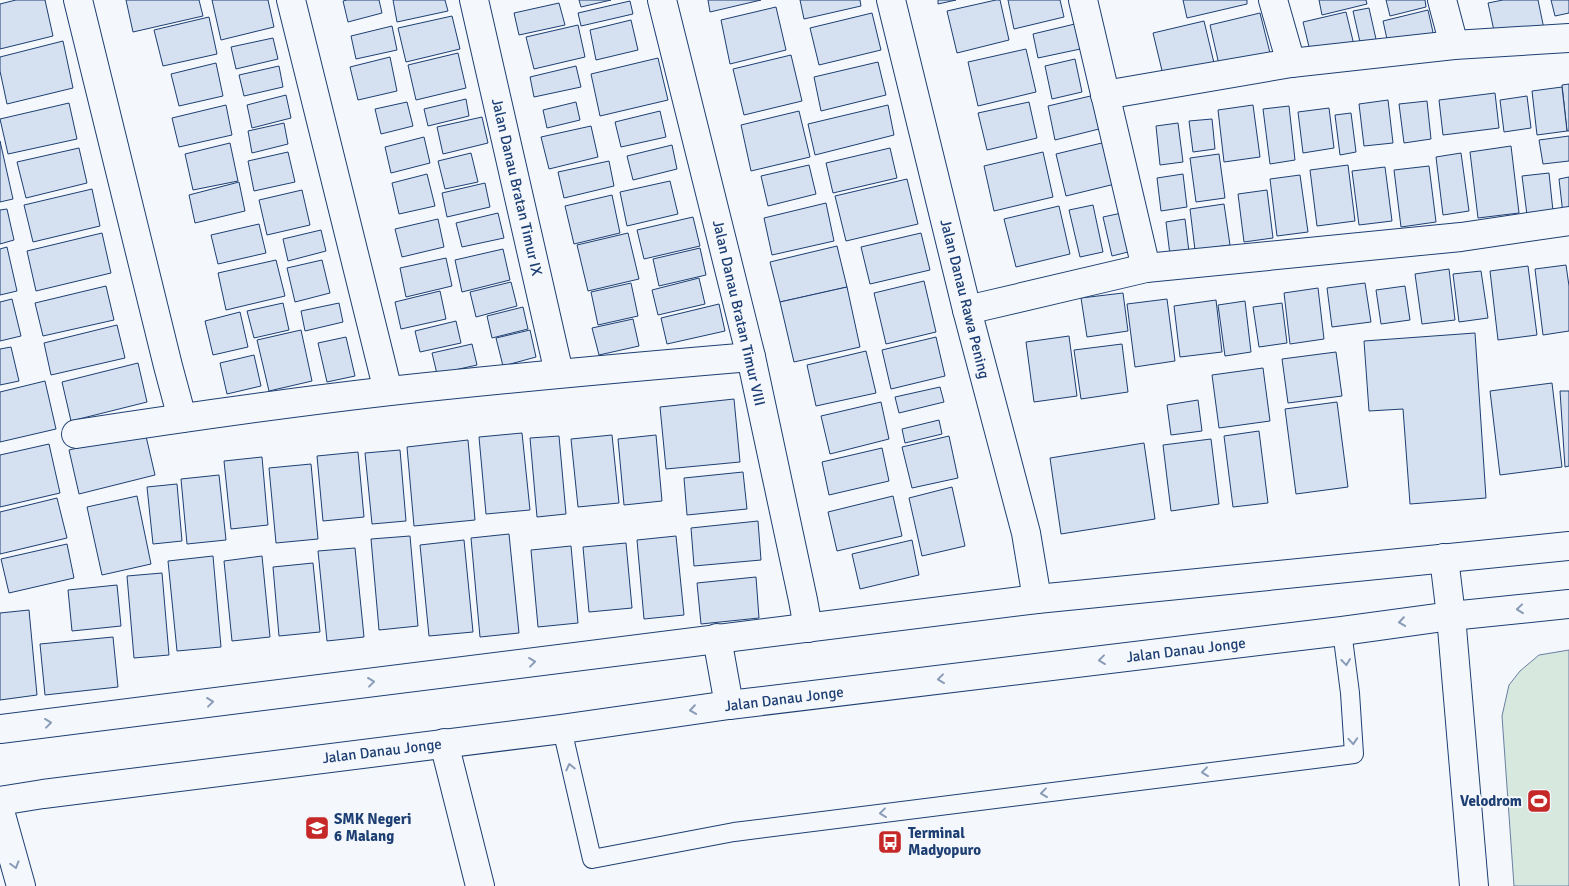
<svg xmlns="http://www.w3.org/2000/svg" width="1569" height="886" font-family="Signika,sans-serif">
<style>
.green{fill:#d7e8df;stroke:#687fa3}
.building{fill:#d5e0f0;stroke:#1d3f73}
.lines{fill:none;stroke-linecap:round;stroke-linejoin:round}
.service-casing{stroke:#1d3f73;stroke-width:20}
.minor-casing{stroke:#1d3f73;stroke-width:30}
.secondary-casing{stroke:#1d3f73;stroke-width:30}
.primary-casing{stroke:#1d3f73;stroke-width:30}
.service{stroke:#f4f7fb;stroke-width:18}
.minor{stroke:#f4f7fb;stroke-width:28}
.secondary{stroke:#f4f7fb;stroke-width:28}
.primary{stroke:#f4f7fb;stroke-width:28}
.oneway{stroke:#889bb7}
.labels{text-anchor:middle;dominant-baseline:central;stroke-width:4;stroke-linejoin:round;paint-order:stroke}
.street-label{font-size:15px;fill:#1d3f73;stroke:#f4f7fb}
.poi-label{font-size:15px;font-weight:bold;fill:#1d3f73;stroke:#f4f7fb;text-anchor:start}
</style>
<rect width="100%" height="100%" fill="#f4f7fb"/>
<path class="green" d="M1569 650V886H1514L1502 716 1509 685 1520 671 1539 655Z"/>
<g class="building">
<path d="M16 0H45L53 36 0 49V4Z"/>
<path d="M126 0H199L203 16 133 32Z"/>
<path d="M212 0H268L274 27 221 40Z"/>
<path d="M347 0H379L382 13 348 22 343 1Z"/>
<path d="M393 0H445L448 11 397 22Z"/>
<path d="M579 0H611L581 7Z"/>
<path d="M708 0H761L710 12Z"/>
<path d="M800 0H860L861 6 804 19Z"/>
<path d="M938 0H956L938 4Z"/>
<path d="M996 0H1000L1009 40 957 53 947 11Z"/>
<path d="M1008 0H1060L1064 17 1014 29Z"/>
<path d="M1183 0H1247V4L1187 18Z"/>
<path d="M1319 0H1366L1367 4 1322 15Z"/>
<path d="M1386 0H1425L1426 7 1390 16Z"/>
<path d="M1503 0H1538L1544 29 1496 40 1488 3Z"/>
<path d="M1551 0H1569V13L1555 16Z"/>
<path d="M630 1 633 14 581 26 578 13Z"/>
<path d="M559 3 565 25 519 35 514 13Z"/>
<path d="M776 7 786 50 730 64 721 20Z"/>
<path d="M1369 8 1378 48 1362 51 1353 11Z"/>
<path d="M1428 10 1434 37 1389 48 1383 21Z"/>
<path d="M1346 12 1354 45 1311 55 1303 22Z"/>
<path d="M872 13 881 50 819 65 810 28Z"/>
<path d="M1260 13 1271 57 1220 69 1210 25Z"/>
<path d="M452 16 460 49 406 62 398 28Z"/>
<path d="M209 17 217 54 163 66 154 30Z"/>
<path d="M631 20 638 50 596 60 590 30Z"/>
<path d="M1204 21 1215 67 1164 79 1153 33Z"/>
<path d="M1079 23 1085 48 1038 58 1033 34Z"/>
<path d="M578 25 585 57 534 69 526 37Z"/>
<path d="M392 26 397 50 356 59 351 36Z"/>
<path d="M273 38 278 59 236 69 231 47Z"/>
<path d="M63 41 73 88 7 104 0 71V57Z"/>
<path d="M1026 49 1036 92 978 106 968 62Z"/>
<path d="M458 53 466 88 416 100 408 65Z"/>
<path d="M791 55 802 101 744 115 733 69Z"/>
<path d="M390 57 397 91 358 100 350 67Z"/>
<path d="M658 58 668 100 600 116 591 74Z"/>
<path d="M1075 59 1082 92 1052 99 1045 66Z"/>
<path d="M878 62 886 95 821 111 814 77Z"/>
<path d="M216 63 223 96 179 106 171 74Z"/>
<path d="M279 66 283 87 244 96 239 75Z"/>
<path d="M576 66 581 87 534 97 530 77Z"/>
<path d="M1569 84V131H1567L1562 85Z"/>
<path d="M1562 87 1567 131 1537 135 1532 91Z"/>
<path d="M1495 93 1499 128 1443 135 1439 100Z"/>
<path d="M1099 94 1107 127 1055 140 1048 106Z"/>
<path d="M286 95 291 118 252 128 247 105Z"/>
<path d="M1527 96 1531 128 1504 132 1500 100Z"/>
<path d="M466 99 469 116 428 126 424 109Z"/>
<path d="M1388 100 1393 143 1364 146 1359 104Z"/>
<path d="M1427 101 1431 139 1404 143 1399 104Z"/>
<path d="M407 102 413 126 381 134 375 109Z"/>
<path d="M576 102 580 120 547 128 543 110Z"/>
<path d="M1029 102 1037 138 987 150 978 113Z"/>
<path d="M69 103 77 139 8 154 0 119Z"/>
<path d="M226 105 232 135 179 147 172 118Z"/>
<path d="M888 105 894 135 815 155 808 124Z"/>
<path d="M1253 105 1260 157 1224 162 1218 110Z"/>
<path d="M1289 106 1295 160 1270 164 1263 109Z"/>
<path d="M1329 108 1334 148 1303 153 1298 112Z"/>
<path d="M660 111 666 137 621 147 615 122Z"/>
<path d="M799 111 810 157 751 171 741 125Z"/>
<path d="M1351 113 1356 152 1340 155 1335 115Z"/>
<path d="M482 117 488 143 443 154 437 127Z"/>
<path d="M1212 119 1215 149 1193 152 1189 121Z"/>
<path d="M284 123 288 144 252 153 248 131Z"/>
<path d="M1178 123 1183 162 1160 165 1156 126Z"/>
<path d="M591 126 598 157 549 169 541 137Z"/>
<path d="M1569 136V161L1543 164 1539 140Z"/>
<path d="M424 137 430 163 391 173 385 147Z"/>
<path d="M0 141 13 199 0 202Z"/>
<path d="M1106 142 1115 184 1066 196 1056 154Z"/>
<path d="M230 143 238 181 193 190 185 154Z"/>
<path d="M672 145 677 169 633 180 627 156Z"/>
<path d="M1511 146 1519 213 1478 218 1470 152Z"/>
<path d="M79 148 87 183 26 198 17 162Z"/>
<path d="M890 148 897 178 833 193 826 163Z"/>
<path d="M288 152 295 182 254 191 248 161Z"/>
<path d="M1043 152 1053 197 994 211 984 166Z"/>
<path d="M471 153 478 182 445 189 438 161Z"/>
<path d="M1461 153 1469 211 1443 215 1436 157Z"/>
<path d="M1219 154 1225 198 1196 202 1190 158Z"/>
<path d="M609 161 614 186 564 198 558 172Z"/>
<path d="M809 165 816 194 768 206 761 176Z"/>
<path d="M1348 165 1355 221 1317 226 1310 170Z"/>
<path d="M1429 166 1436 222 1401 227 1394 170Z"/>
<path d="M1385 167 1392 221 1359 225 1352 171Z"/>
<path d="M1549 173 1553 211 1527 215 1522 176Z"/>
<path d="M427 174 435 206 399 214 392 183Z"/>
<path d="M1183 174 1187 207 1161 211 1157 178Z"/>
<path d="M1300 175 1308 232 1277 236 1270 179Z"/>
<path d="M1569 177V213L1563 214 1559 179Z"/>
<path d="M907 179 918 224 846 241 835 196Z"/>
<path d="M670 181 678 214 627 226 620 192Z"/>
<path d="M239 182 245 211 195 223 189 195Z"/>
<path d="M485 183 490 207 447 217 442 193Z"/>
<path d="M92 189 100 226 33 242 24 205Z"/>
<path d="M302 190 310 225 267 235 259 200Z"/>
<path d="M1267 190 1273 238 1244 242 1238 194Z"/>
<path d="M612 195 620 233 574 244 565 206Z"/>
<path d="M826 203 834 241 772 255 764 218Z"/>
<path d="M1224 204 1230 245 1195 250 1190 209Z"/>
<path d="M1093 205 1103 252 1080 257 1069 210Z"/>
<path d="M1059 206 1070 254 1016 267 1004 219Z"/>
<path d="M7 209 14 240 0 244V210Z"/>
<path d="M1131 211 1140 249 1112 256 1103 217Z"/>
<path d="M498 213 504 238 462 247 456 223Z"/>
<path d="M693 217 700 246 644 259 637 230Z"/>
<path d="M438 219 444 247 402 257 395 229Z"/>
<path d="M1185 219 1189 252 1170 255 1166 222Z"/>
<path d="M259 224 266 253 218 264 211 235Z"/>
<path d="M321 230 326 251 288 261 283 239Z"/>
<path d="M102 233 111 273 36 291 27 251Z"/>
<path d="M628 233 639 279 588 291 577 245Z"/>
<path d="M921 233 930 270 870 284 861 247Z"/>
<path d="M837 246 847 287 780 302 770 262Z"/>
<path d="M7 247 17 291 0 295V249Z"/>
<path d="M700 248 706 275 659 286 653 259Z"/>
<path d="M503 249 510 280 462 292 455 260Z"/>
<path d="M446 258 452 286 406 297 400 268Z"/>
<path d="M276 260 285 296 226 310 218 273Z"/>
<path d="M322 260 330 293 295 302 287 268Z"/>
<path d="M1566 265 1569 286V331L1543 335 1535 269Z"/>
<path d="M1528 266 1537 335 1498 340 1490 271Z"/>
<path d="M1449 269 1455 320 1422 324 1415 274Z"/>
<path d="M1481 271 1488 318 1459 322 1453 274Z"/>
<path d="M699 278 705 304 658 315 652 290Z"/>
<path d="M924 281 936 332 886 344 874 293Z"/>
<path d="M511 282 517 306 476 317 470 292Z"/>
<path d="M631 283 638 316 598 325 591 292Z"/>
<path d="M1365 283 1371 322 1332 327 1327 288Z"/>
<path d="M106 286 114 320 43 336 35 303Z"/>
<path d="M1405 286 1410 320 1381 324 1376 290Z"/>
<path d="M847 287 860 347 794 362 780 302Z"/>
<path d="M1318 288 1324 339 1290 344 1284 293Z"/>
<path d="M440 291 446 319 401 329 395 302Z"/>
<path d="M1123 293 1128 331 1087 337 1081 298Z"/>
<path d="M12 299 21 336 0 341V302Z"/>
<path d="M1167 299 1175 361 1135 367 1127 304Z"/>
<path d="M1216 300 1222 352 1180 357 1174 306Z"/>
<path d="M1245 301 1251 352 1225 356 1218 305Z"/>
<path d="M283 303 289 330 254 338 247 311Z"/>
<path d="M339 303 343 322 305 331 301 311Z"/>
<path d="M1282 303 1287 343 1259 347 1253 307Z"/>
<path d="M719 304 725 331 667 344 661 318Z"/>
<path d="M523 307 528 329 492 338 487 316Z"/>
<path d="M240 312 248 347 213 355 205 321Z"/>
<path d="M633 319 639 346 599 355 592 328Z"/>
<path d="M456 321 461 343 420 352 415 331Z"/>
<path d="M117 325 125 358 51 375 44 343Z"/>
<path d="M301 330 312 381 269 391 257 340Z"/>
<path d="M530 330 536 357 503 366 496 338Z"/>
<path d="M1475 333 1486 498 1410 504 1403 409 1369 411 1364 341Z"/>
<path d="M1069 336 1077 396 1034 402 1026 342Z"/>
<path d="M346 337 355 376 327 382 318 343Z"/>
<path d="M936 337 945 376 891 389 882 350Z"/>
<path d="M472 344 477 365 437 374 432 353Z"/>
<path d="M1122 344 1128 392 1081 399 1074 350Z"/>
<path d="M11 347 19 381 0 385V349Z"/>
<path d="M866 351 876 393 816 406 807 365Z"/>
<path d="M1336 352 1342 396 1288 403 1282 359Z"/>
<path d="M254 355 261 386 227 394 220 363Z"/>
<path d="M138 363 147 402 71 421 62 382Z"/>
<path d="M1263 368 1270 421 1219 428 1212 375Z"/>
<path d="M45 381 56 429 0 442V392Z"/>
<path d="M1552 383 1562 467 1500 475 1490 391Z"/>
<path d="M940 387 944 402 899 413 895 397Z"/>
<path d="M1560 391H1569V466L1565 467Z"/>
<path d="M734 399 740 462 666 469 660 407Z"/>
<path d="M1198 400 1202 431 1171 435 1167 405Z"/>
<path d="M881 402 889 439 830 454 821 416Z"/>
<path d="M1337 402 1348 487 1296 494 1285 409Z"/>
<path d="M939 420 942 434 905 443 902 429Z"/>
<path d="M1259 431 1268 503 1233 507 1224 436Z"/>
<path d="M145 432 155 475 79 494 69 450Z"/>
<path d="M522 433 530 510 486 514 479 437Z"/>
<path d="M612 435 619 503 578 507 571 439Z"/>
<path d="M656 435 662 501 624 505 618 439Z"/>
<path d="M559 436 566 514 537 517 530 438Z"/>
<path d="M949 436 958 478 912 488 902 447Z"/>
<path d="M1211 439 1219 504 1171 511 1163 445Z"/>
<path d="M468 440 475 520 414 526 407 447Z"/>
<path d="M1144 443 1155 519 1061 534 1050 458Z"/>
<path d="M49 444 60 493 0 507V455Z"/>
<path d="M882 448 889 481 829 495 822 462Z"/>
<path d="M400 450 406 521 372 524 365 453Z"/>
<path d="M358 452 364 517 323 521 317 456Z"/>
<path d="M262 457 268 525 231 529 224 461Z"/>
<path d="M311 464 318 539 276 543 269 468Z"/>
<path d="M743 472 747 509 687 515 684 478Z"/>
<path d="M219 475 226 540 187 544 181 479Z"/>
<path d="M177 484 182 541 153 544 147 487Z"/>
<path d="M952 487 965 546 922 556 909 498Z"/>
<path d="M137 496 151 564 102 575 87 507Z"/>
<path d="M893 496 902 536 837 551 828 512Z"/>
<path d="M57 498 67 538 0 554V512Z"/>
<path d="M758 521 761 560 694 566 691 528Z"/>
<path d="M509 534 519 633 480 637 471 538Z"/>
<path d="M410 536 418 626 379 630 371 539Z"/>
<path d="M676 536 684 615 644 619 637 540Z"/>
<path d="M464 540 473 632 429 636 420 545Z"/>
<path d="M912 540 919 575 860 589 852 554Z"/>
<path d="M626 543 632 608 589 612 583 547Z"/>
<path d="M67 544 74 578 9 593 1 559Z"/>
<path d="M571 546 578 623 538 627 531 550Z"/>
<path d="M355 548 364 637 327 641 318 551Z"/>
<path d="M213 556 221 647 177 651 168 561Z"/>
<path d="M262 556 270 637 232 641 224 561Z"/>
<path d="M313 563 320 632 279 636 273 567Z"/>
<path d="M162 573 169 655 134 658 127 576Z"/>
<path d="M756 577 759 618 701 624 697 583Z"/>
<path d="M117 585 121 626 72 631 68 590Z"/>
<path d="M29 610 37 695 0 700V613Z"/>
<path d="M113 637 118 687 45 695 40 644Z"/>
</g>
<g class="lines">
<defs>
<path id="service" d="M562 729 592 859 734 832 1354 754 1350 693 1342 631"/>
<g id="minor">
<path d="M78 0 168 366 182 418"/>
<path d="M291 0 388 391"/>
<path d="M474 0 559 373"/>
<path d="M662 0 751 357 803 600 808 628"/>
<path d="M891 0 967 310 1026 533 1037 599"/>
<path d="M1083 0 1146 268"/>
<path d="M1273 0 1291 63"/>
<path d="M1442 0 1454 45"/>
<path d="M1105 95 1291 63 1454 45 1569 38"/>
<path d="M967 310 1146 268 1461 237 1569 221"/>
<path d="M76 434C180 418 285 403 390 391 510 378 631 367 751 357"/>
<path d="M1444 558 1451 616 1474 886"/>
<path d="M444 743 480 886"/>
</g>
<g id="secondary">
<path d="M717 638 729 705"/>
<path d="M0 729 1037 599 1569 546"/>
<path d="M0 801 43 794 562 729 729 705 1342 631 1451 616 1569 604"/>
</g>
<path id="primary" d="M0 811 21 886"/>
</defs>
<use href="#service" class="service-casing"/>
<use href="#minor" class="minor-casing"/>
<use href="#secondary" class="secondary-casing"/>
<use href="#primary" class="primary-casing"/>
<use href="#service" class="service"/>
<use href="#minor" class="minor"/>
<use href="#secondary" class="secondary"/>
<use href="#primary" class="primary"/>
</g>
<defs><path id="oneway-chevron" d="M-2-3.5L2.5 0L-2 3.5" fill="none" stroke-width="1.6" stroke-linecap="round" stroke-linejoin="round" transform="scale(1.25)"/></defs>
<g class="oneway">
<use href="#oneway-chevron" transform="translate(1520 609) rotate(174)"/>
<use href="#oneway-chevron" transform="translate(1402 622) rotate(172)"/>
<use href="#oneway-chevron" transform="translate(1102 660) rotate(173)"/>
<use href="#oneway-chevron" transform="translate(532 662) rotate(-7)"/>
<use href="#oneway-chevron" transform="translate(1346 662) rotate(83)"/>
<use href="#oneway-chevron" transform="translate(941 679) rotate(173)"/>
<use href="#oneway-chevron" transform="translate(371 682) rotate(-7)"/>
<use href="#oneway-chevron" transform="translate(210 702) rotate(-7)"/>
<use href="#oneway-chevron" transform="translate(693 710) rotate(172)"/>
<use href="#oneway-chevron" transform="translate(48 723) rotate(-7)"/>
<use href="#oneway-chevron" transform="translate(1353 741) rotate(86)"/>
<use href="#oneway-chevron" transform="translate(570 767) rotate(-103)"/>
<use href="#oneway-chevron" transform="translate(1205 772) rotate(173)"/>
<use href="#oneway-chevron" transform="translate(1044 793) rotate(173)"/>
<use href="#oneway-chevron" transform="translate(883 813) rotate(173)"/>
<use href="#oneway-chevron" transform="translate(15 865) rotate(74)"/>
</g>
<defs>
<symbol id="stadium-square" viewBox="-11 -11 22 22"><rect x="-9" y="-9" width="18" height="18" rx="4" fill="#c62828" stroke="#f4f7fb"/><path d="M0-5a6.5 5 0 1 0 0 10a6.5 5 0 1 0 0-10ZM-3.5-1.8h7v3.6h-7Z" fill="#fff"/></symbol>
<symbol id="school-square" viewBox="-11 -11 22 22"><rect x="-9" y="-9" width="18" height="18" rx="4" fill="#c62828" stroke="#f4f7fb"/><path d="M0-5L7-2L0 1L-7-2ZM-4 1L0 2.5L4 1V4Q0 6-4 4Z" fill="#fff"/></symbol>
<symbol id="bus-square" viewBox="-11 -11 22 22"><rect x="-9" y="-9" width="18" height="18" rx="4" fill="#c62828" stroke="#f4f7fb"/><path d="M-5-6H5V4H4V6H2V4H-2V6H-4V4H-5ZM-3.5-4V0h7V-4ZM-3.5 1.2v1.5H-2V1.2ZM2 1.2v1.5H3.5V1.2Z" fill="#fff"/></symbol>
</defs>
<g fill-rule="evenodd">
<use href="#stadium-square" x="1525" y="787" width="28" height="28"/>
<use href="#school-square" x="303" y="814" width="28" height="28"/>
<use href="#bus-square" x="876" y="828" width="28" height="28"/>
</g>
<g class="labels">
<g class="street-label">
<text transform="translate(517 187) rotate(77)">Jalan Danau Bratan Timur IX</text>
<text transform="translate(965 299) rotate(76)">Jalan Danau Rawa Pening</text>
<text transform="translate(739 313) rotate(77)">Jalan Danau Bratan Timur VIII</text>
<text transform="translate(1186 650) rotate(-7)">Jalan Danau Jonge</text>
<text transform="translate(784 699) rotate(-7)">Jalan Danau Jonge</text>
<text transform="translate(382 751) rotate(-7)">Jalan Danau Jonge</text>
</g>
<g class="poi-label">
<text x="1522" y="801" text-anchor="end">Velodrom</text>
<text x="334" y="819">SMK Negeri<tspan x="334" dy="17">6 Malang</tspan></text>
<text x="908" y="833">Terminal<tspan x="908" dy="17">Madyopuro</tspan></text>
</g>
</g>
</svg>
